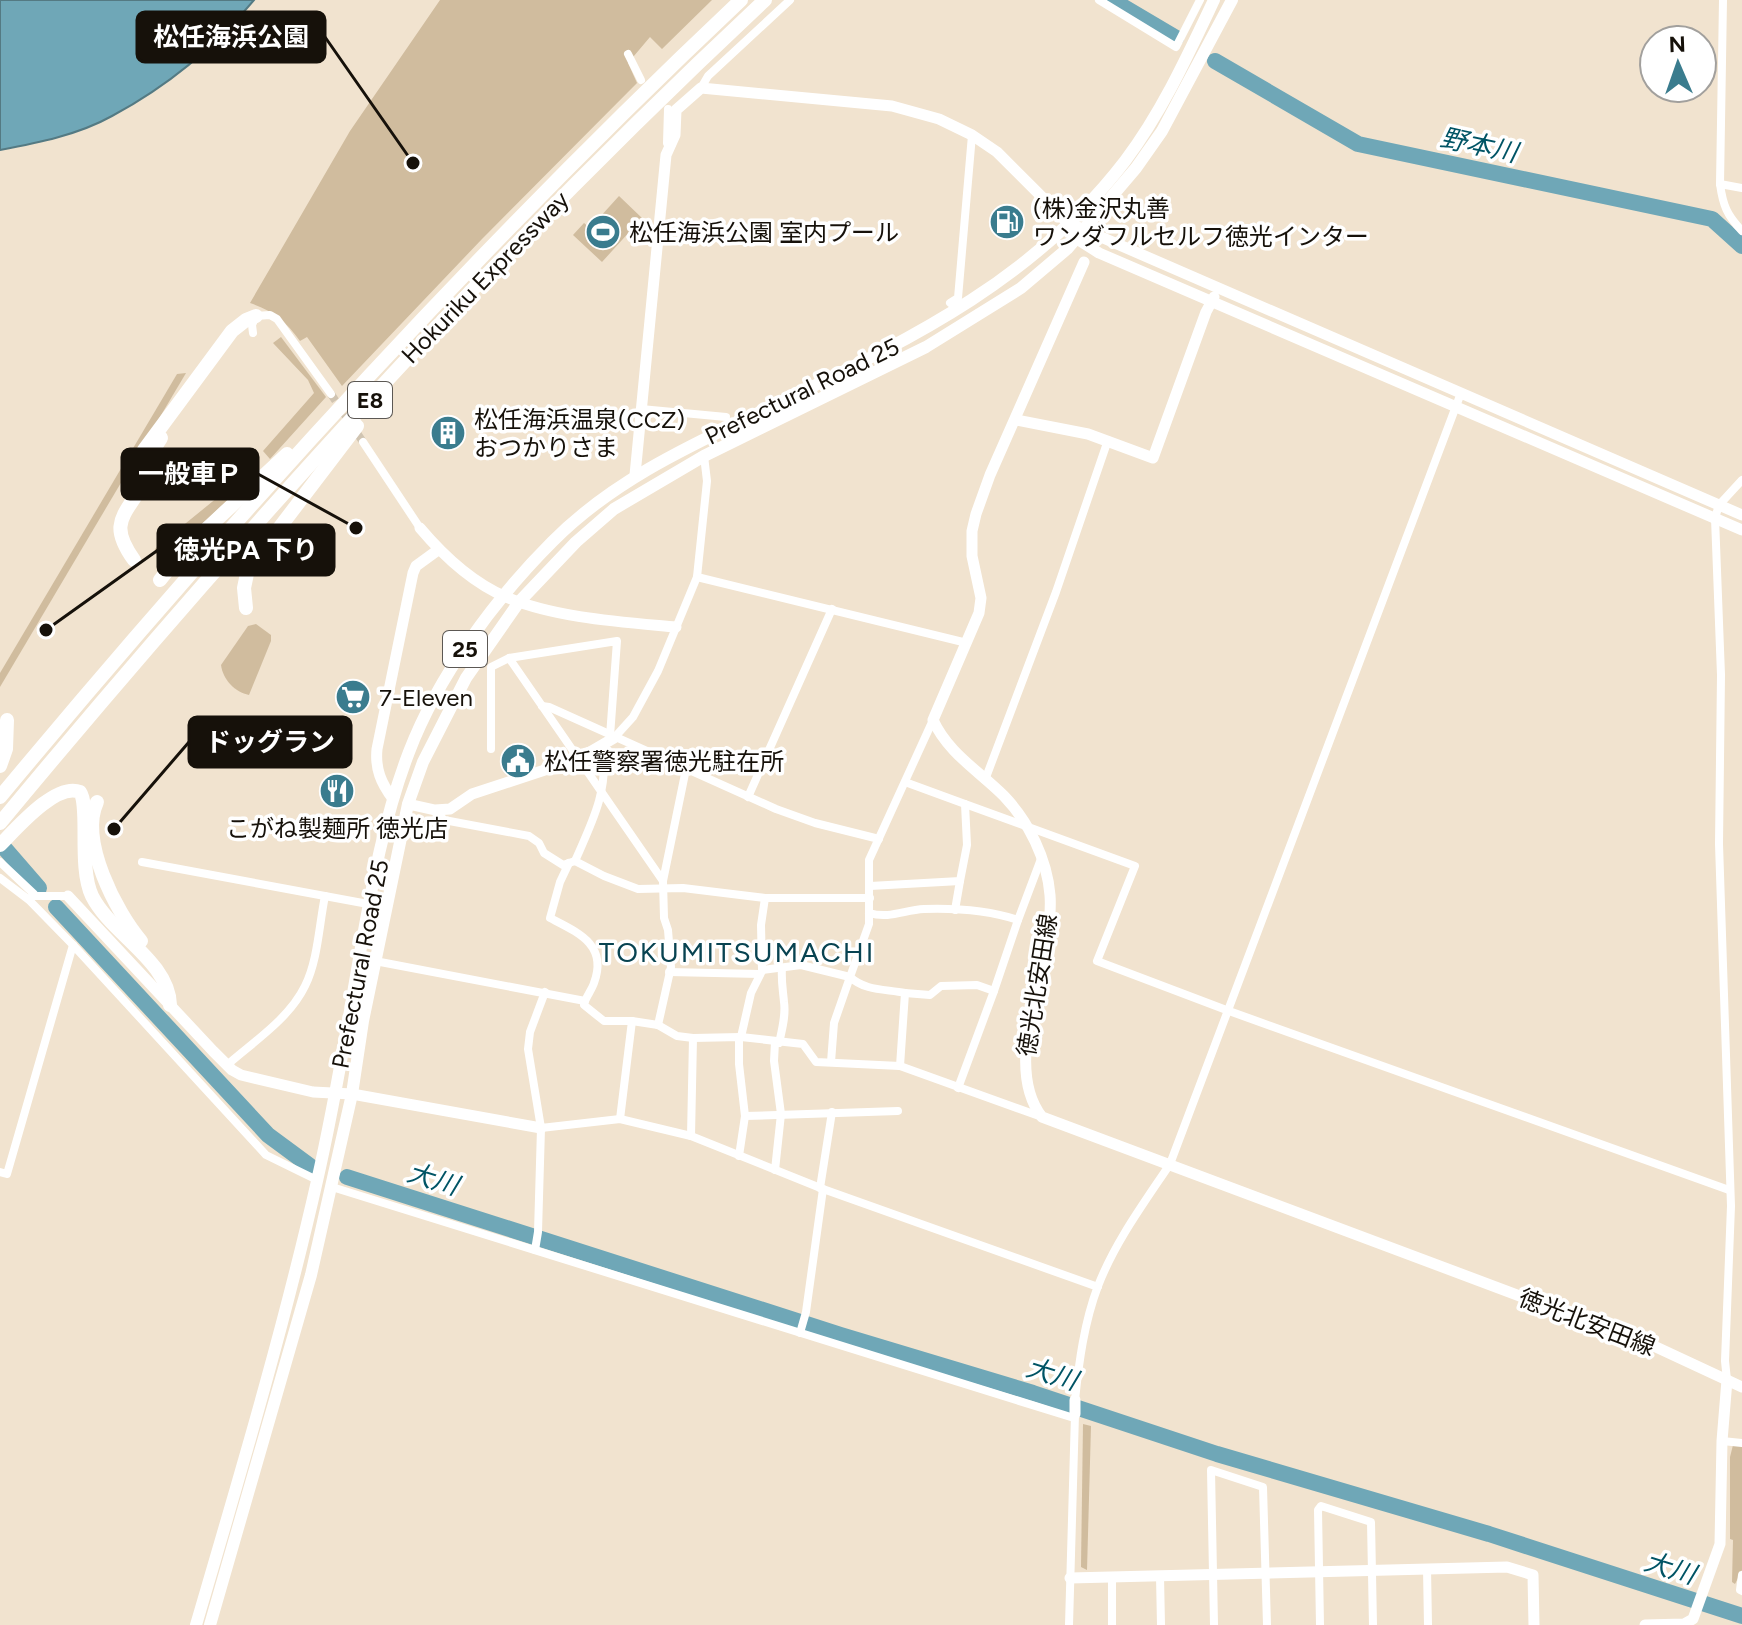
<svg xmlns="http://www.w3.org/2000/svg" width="1742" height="1625" font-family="Figtree,'Noto Sans JP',sans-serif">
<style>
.green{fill:#d0bc9e}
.water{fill:#6fa7b7;stroke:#547a83;stroke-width:2}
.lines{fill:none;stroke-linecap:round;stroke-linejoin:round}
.river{stroke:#6fa7b7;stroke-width:16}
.street-tunnel{stroke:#d0c4b1;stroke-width:8;stroke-dasharray:8 4;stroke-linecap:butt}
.street{stroke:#fff;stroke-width:8}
.secondary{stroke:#fff;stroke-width:11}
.primary{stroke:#fff;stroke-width:12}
.highway{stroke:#fff;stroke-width:14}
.labels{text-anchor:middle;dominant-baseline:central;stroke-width:7;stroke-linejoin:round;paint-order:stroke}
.shield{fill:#fff;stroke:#5c5854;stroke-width:2}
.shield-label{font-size:22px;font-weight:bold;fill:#16110a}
.poi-label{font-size:24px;fill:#16110a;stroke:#fff;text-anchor:start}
.street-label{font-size:24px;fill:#16110a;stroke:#fff}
.water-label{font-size:26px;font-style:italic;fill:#005465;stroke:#fff}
.quarter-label{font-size:28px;letter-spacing:2px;fill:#084351;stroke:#fff}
.leader{fill:none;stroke:#16110a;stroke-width:3}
.callout-dot{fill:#16110a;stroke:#fff;stroke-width:3}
.callout{fill:#16110a;stroke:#16110a;stroke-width:3}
.callout-label{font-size:26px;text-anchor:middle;font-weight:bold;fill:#fff}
</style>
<rect width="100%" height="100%" fill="#f1e3cf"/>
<g class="green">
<path d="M440 0H712L662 49 650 37 628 63 637 83 482 239 342 386 307 337 300 341C286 321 273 311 250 303L350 131Z"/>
<path d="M619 196 642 218 602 262 573 235 584 223 590 228Z"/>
<path d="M281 337 326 397 270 459 263 451 314 393 308 380 273 343Z"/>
<path d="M186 373 0 687V673L177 374Z"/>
<path d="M233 460 251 479 171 552 161 555 156 554 155 549 159 545 223 493 231 483Z"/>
<path d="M256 624 271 635V641L249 695C235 692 223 680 221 665L248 626Z"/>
<path d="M1083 1424 1091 1426 1087 1570 1081 1567Z"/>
<path d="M1733 1445 1742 1446V1570L1735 1584 1732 1582 1733 1540 1730 1539V1457Z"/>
</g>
<path class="water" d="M0 0H254C215 47 166 87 112 116 78 135 37 143 0 150Z"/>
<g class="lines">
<g class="river">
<path d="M1112 0 1176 38"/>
<path d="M1215 61 1358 144 1712 219 1742 246"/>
<path d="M0 843 39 888"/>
<path d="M56 907 268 1135 310 1166"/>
<path d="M347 1177 841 1335 1033 1393 1217 1454 1489 1534 1742 1616"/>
</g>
<path class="street-tunnel" d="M331 394 363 442"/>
<g class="street">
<path d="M1099 0 1176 47 1200 0"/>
<path d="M1723 0 1720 184C1723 206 1727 215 1742 231"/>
<path d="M628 54 641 80"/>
<path d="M701 88 708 76 790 0"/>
<path d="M668 109 667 143 672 144"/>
<path d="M1720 184 1742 188"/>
<path d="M950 303 958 298 972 135"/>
<path d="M253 333 252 325 256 316 270 315 277 319 331 394"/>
<path d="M641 409 726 417"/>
<path d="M363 442 420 528"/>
<path d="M697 577 967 643"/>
<path d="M509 658 663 881 664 918 668 930 671 967 658 1025"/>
<path d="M542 706 549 707 776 809 815 823 879 839"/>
<path d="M614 738 633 717 658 671 697 577 707 481 704 456"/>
<path d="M491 749V667L509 658 617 641 610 736"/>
<path d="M985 780 1056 592 1108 440"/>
<path d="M748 797 832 609"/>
<path d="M965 804 1135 866 1097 961 1229 1011 1729 1190"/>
<path d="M435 810 444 820 529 836 539 843 544 853 563 865 575 861 604 876 638 889 683 888 765 898H870"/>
<path d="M575 861C594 818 607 794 604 745"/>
<path d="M0 862 34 894"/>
<path d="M142 862 368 904"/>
<path d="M569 863 560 882 550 918C579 933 608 945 594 983 592 989 588 994 585 1001"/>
<path d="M0 878 29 900 73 945 266 1155 317 1180"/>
<path d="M663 881 686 769"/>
<path d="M870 886 960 881 967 845 965 804 905 782"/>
<path d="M32 896H68"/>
<path d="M765 898 761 925 762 970 801 965 850 977 834 1023 831 1062"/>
<path d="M955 910 960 881"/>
<path d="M869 913C890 919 904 910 924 909 956 908 988 910 1018 920L1041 859"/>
<path d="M375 961 585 1001 584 1005 604 1021H632L658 1025 677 1036 693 1038 741 1037 803 1044 816 1062 900 1066 1042 1117"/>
<path d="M669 972 760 974"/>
<path d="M994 991 1018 920"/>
<path d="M905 993 930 995 941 986 977 985 994 991 958 1088"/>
<path d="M739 1037V1064L745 1116 739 1156"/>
<path d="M741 1037 751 993 762 971"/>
<path d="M775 1042 774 1061 781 1114 775 1170"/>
<path d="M779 1043C782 1030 786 1015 784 1002 783 990 781 981 782 968"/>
<path d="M227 1065C253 1042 289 1019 305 986 318 960 319 925 325 896"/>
<path d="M900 1066 905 993C886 989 865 991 850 977L869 924V860L933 720"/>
<path d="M745 1116 898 1111"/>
<path d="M620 1119 632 1021"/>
<path d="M541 1128 620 1119 691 1136 823 1189 1098 1287"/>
<path d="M691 1136 693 1038"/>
<path d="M0 1172 7 1174 73 945"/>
<path d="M332 1187 1074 1418"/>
<path d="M820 1188 832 1112"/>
<path d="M535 1250 538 1232 541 1128 528 1049 530 1032 545 992"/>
<path d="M800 1333 806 1312 823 1189"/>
<path d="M1727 1380 1725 1361 1731 1206 1719 844 1721 675 1715 518 1719 505 1742 480"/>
<path d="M1075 1400C1079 1362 1084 1323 1098 1286 1115 1242 1144 1203 1170 1164L1461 393"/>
<path d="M1722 1441 1742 1443"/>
<path d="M1427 1568 1428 1625"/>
<path d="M1742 1575 1740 1590 1742 1591"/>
<path d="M1160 1576 1161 1625"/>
<path d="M1112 1577V1625"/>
<path d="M1069 1625 1075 1414"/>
<path d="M1214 1625 1211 1470 1263 1487 1267 1625"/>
<path d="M1320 1625 1318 1510 1321 1506 1371 1522 1373 1625"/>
</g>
<g class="secondary">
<path d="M1078 227 1742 515"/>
<path d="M1084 262 990 475 976 514 972 531V556L981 598 979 613 933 720C948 753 979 771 1004 796 1029 822 1047 859 1050 895 1055 961 999 1062 1042 1117L1656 1347 1742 1387"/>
<path d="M1016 420 1088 434 1153 458 1206 312 1214 297"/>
<path d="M635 475 666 155 675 135 676 110 701 88 892 106 939 119 972 135 997 152 1070 225 1077 239 1099 253 1742 530"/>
<path d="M420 528C442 554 473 583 506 597 555 618 622 622 676 627"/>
<path d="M393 799C381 783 375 769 377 749L413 573 416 566 438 550"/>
<path d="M408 804 435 810 450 809 472 794 578 759 614 738"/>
<path d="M68 896 213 1051 232 1070 241 1075 313 1092 352 1094 541 1128"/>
<path d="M1075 1414V1400"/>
<path d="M1070 1578 1507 1567 1533 1575 1534 1625"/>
<path d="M1645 1625 1684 1624 1693 1619 1720 1544 1722 1441 1727 1380"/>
</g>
<g class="primary">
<path d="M196 1625C239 1478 283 1331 317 1181 333 1111 345 1041 357 970 370 897 382 822 409 752 438 676 495 599 552 542 615 478 698 442 777 404 910 339 1033 281 1125 161 1162 112 1188 55 1214 0"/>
<path d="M210 1625 311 1275 352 1094 363 1021 408 804 423 762 466 678 519 602 576 542 614 509 704 456 926 347 1021 288 1067 249 1136 168 1162 131 1232 0"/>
</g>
<g class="highway">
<path d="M161 438 154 449 159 463 169 466 185 461"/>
<path d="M134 560C106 521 127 515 145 480L140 461 144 450 232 331 246 320 256 316"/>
<path d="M160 580 183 551 287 454"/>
<path d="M246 608 244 588 248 569 357 426"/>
<path d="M0 766 6 749 7 720"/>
<path d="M0 797C232 518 477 249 741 0"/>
<path d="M97 802C79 840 116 912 141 941"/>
<path d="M0 823C239 535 491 256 765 0"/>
<path d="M0 845C16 829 56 782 80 792 90 806 78 867 92 896 111 934 169 961 170 1005"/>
</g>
</g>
<defs>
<symbol id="fuel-disc" viewBox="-11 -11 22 22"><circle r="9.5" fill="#3a7c8e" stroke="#fff"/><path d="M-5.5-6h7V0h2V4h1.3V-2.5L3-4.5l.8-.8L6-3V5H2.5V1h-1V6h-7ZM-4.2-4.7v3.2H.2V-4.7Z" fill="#fff"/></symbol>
<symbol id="stadium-disc" viewBox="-11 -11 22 22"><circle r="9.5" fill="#3a7c8e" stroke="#fff"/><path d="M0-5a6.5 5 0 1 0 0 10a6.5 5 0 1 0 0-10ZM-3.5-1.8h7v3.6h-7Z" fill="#fff"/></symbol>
<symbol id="building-disc" viewBox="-11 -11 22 22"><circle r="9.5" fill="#3a7c8e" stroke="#fff"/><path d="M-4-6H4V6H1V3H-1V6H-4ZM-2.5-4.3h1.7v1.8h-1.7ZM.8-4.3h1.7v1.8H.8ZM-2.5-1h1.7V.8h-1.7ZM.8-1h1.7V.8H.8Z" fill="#fff"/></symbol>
<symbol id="supermarket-disc" viewBox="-11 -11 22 22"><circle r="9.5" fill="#3a7c8e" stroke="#fff"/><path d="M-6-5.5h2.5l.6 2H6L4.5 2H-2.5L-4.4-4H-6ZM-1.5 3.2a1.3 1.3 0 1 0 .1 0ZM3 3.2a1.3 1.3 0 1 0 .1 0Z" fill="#fff"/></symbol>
<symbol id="civic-disc" viewBox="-11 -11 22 22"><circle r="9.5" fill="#3a7c8e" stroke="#fff"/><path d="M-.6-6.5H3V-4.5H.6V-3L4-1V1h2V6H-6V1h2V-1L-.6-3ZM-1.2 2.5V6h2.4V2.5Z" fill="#fff"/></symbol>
<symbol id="restaurant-disc" viewBox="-11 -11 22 22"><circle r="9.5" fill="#3a7c8e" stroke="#fff"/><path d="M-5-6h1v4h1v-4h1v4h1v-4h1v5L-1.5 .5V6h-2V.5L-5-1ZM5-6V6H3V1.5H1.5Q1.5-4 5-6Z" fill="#fff"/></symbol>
</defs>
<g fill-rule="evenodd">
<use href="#fuel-disc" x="987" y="202" width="40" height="40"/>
<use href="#stadium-disc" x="583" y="212" width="40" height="40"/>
<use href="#building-disc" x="428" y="413" width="40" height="40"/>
<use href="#supermarket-disc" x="333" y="677" width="40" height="40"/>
<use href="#civic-disc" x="498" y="741" width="40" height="40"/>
<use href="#restaurant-disc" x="317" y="771" width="40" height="40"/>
</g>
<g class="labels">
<g class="shield">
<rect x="348" y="382" width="44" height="36" rx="6"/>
<rect x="443" y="631" width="44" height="36" rx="6"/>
</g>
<g class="shield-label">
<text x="370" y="400">E8</text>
<text x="465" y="649">25</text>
</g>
<g class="poi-label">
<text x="1033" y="208">(株)金沢丸善<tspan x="1033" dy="28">ワンダフルセルフ徳光インター</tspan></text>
<text x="629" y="232">松任海浜公園 室内プール</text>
<text x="474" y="419">松任海浜温泉(CCZ)<tspan x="474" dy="28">おつかりさま</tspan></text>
<text x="379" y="697">7-Eleven</text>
<text x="544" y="761">松任警察署徳光駐在所</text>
<text x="337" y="828" text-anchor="middle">こがね製麺所 徳光店</text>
</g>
<g class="street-label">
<text transform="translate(485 277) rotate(-46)">Hokuriku Expressway</text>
<text transform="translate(802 391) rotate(-26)">Prefectural Road 25</text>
<text transform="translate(360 964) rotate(-79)">Prefectural Road 25</text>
<text transform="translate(1037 985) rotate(-81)">徳光北安田線</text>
<text transform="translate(1587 1322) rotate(21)">徳光北安田線</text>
</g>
<g class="water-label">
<text transform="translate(1479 145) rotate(12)">野本川</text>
<text transform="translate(433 1179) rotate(17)">大川</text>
<text transform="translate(1052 1374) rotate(17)">大川</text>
<text transform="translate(1670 1568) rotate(17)">大川</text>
</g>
<g class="quarter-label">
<text x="737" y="952">TOKUMITSUMACHI</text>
</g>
</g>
<path class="leader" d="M413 163L325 37M356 528L258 474M46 630L158 550M114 829L189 742"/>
<g class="callout-dot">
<circle cx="413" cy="163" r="8"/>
<circle cx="356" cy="528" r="8"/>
<circle cx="46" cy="630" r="8"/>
<circle cx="114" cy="829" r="8"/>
</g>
<g class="callout">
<rect x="137" y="12" width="188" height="50" rx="8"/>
<rect x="122" y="449" width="136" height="50" rx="8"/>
<rect x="158" y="525" width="176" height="50" rx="8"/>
<rect x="189" y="717" width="162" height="50" rx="8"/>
</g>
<g class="callout-label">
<text x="231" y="46">松任海浜公園</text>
<text x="190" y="483">一般車Ｐ</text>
<text x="246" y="559">徳光PA 下り</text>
<text x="270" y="751">ドッグラン</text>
</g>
<g transform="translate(1678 64) rotate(358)"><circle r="38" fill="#ffffff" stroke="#a2a09d" stroke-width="2"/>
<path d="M0-6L14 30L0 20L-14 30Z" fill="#3a7c8e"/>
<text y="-12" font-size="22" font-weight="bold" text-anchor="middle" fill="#16110a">N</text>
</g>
</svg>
